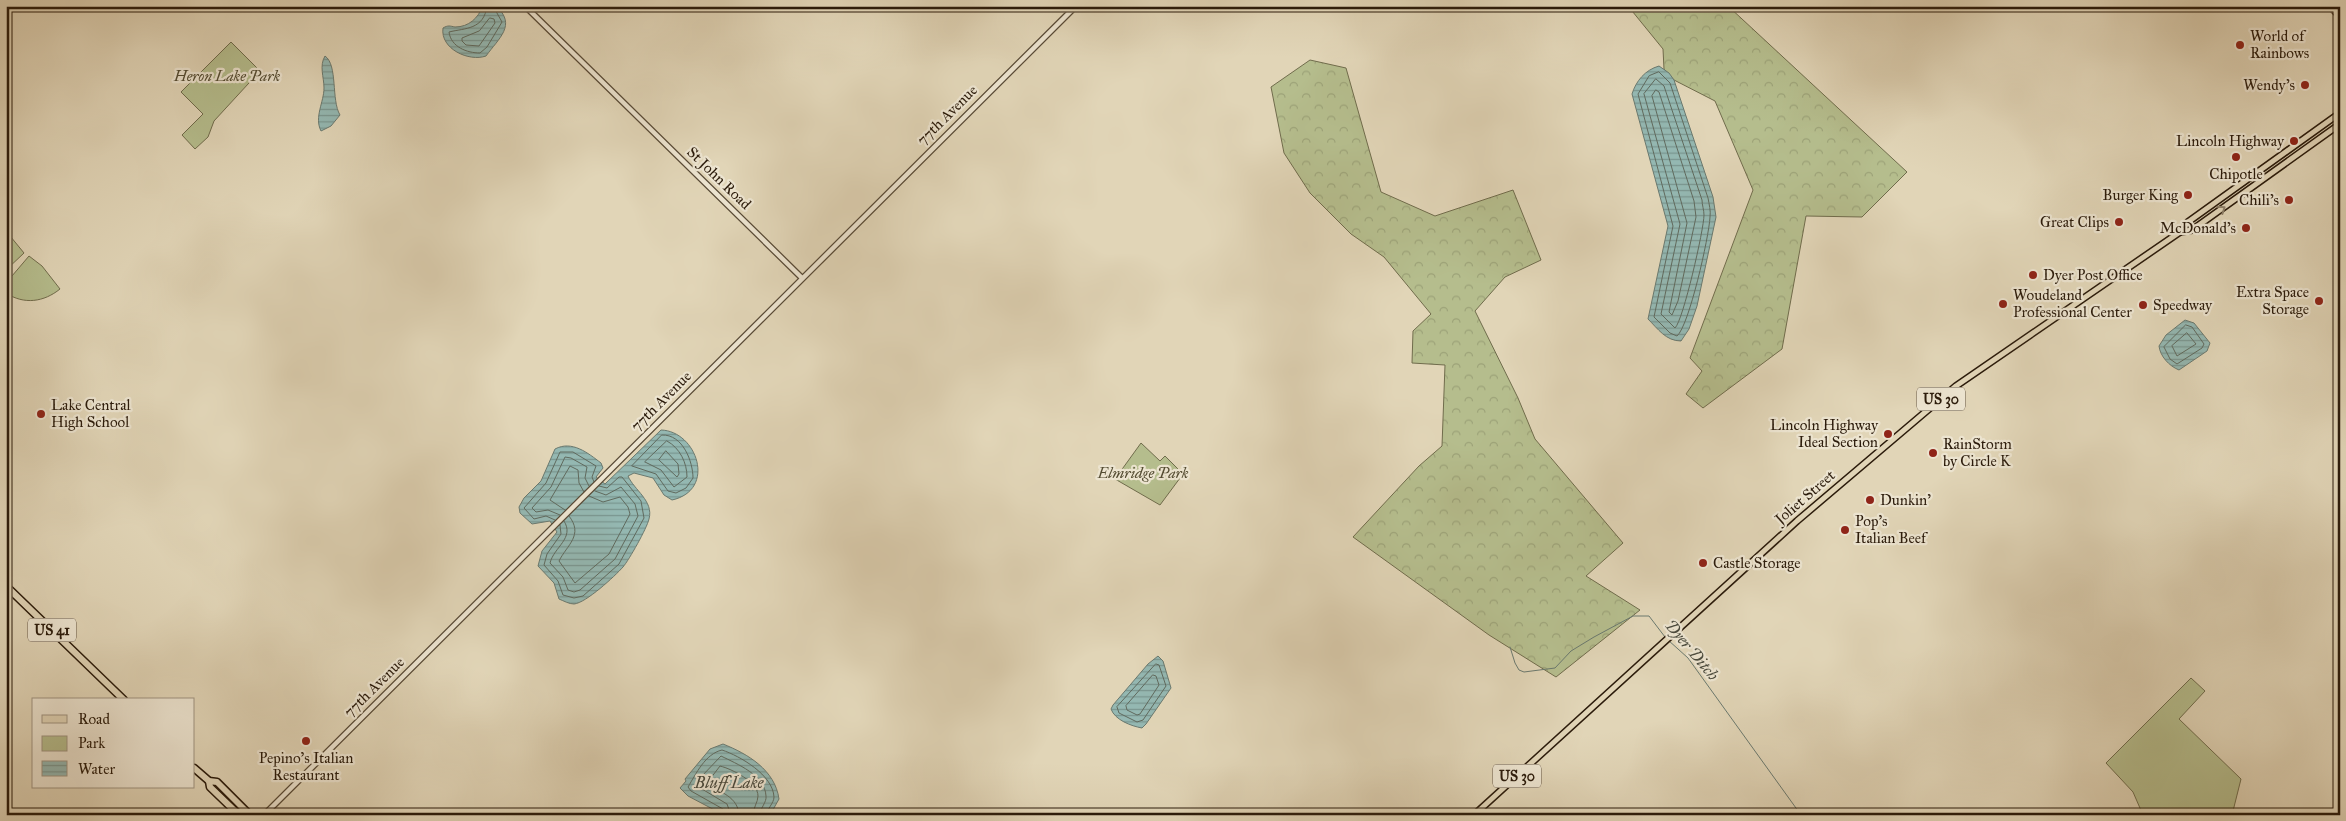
<svg xmlns="http://www.w3.org/2000/svg" width="2346" height="821" font-family="'IM FELL Great Primer',serif">
<style>
.green{fill:#b5bd8d;stroke:#706c4c}
.forest{fill:url(#forest-crowns);stroke:#706c4c}
.water{fill:url(#water-rules);stroke:#6a796f}
.lines{fill:none;stroke-linecap:round;stroke-linejoin:round}
.shore{stroke:#606a5e;stroke-width:1}
.stream{stroke:#6a796f;stroke-width:1}
.minor-casing{stroke:#584a36;stroke-width:7}
.major-casing{stroke:#2b1b0b;stroke-width:8}
.highway-casing{stroke:#2b1b0b;stroke-width:9}
.minor{stroke:#ece4d0;stroke-width:4.5}
.major{stroke:#e1d5b7;stroke-width:5}
.highway{stroke:#e1d5b7;stroke-width:6}
.oneway{stroke:#8f816a}
.poi-dot{fill:#8f2418;stroke:#ece4d0;stroke-width:2}
.labels{text-anchor:middle;dominant-baseline:central;stroke-width:4.5;stroke-linejoin:round;paint-order:stroke}
.shield{fill:#ece4d0;stroke:#655746;stroke-width:1}
.shield-label{font-size:14px;font-weight:bold;fill:#2b1b0b}
.poi-label{font-size:15px;fill:#2b1b0b;stroke:#ece4d0;text-anchor:start}
.park-label{font-size:15px;font-style:italic;fill:#544c32;stroke:#ece4d0}
.street-label{font-size:15px;fill:#2b1b0b;stroke:#ece4d0}
.water-label{font-size:16px;font-style:italic;fill:#4a4a3d;stroke:#ece4d0}
</style>
<defs>
<pattern id="forest-crowns" width="20" height="18" patternUnits="userSpaceOnUse" patternTransform="scale(1.25)"><rect width="20" height="18" fill="#b5bd8d"/><path d="M2 6a3 3 0 1 1 6 0M12 15a3 3 0 1 1 6 0" fill="none" stroke="#9ca278"/></pattern>
<pattern id="water-rules" width="6" height="5" patternUnits="userSpaceOnUse" patternTransform="scale(1.25)"><rect width="6" height="5" fill="#94b8b2"/><path d="M0 2.5h6" fill="none" stroke="#79958f"/></pattern>
</defs>
<rect width="100%" height="100%" fill="#e1d5b7"/>
<filter id="stains"><feTurbulence type="fractalNoise" baseFrequency=".004" numOctaves="4"/><feColorMatrix values="0 0 0 0 .2 0 0 0 0 .09 0 0 0 0 .02 0 0 0 .5 -.17"/></filter>
<radialGradient id="worn" r=".72"><stop offset=".6" stop-color="#630" stop-opacity="0"/><stop offset="1" stop-color="#630" stop-opacity=".3"/></radialGradient>
<g class="green">
<path d="M231 42 260 71 214 121 208 137 195 149 182 135 203 114 181 92Z"/>
<path d="M6 231 24 253 6 270Z"/>
<path d="M29 256 42 266 60 289C44 302 24 305 6 293V283Z"/>
<path d="M1141 443 1160 461 1165 456 1183 474 1160 505 1115 479Z"/>
<path d="M2191 678 2205 691 2179 719 2241 779 2232 815H2143L2133 792 2106 763Z"/>
</g>
<g class="forest">
<path d="M1628 6H1728L1907 172 1862 217 1806 216 1782 349 1703 408 1686 394 1702 371 1690 358 1753 190 1715 101 1674 80 1664 69 1663 49Z"/>
<path d="M1310 60 1346 68 1381 192 1435 216 1513 190 1541 260 1505 277 1475 311 1518 398 1535 439 1623 543 1586 576 1640 610 1556 677 1489 635 1353 537 1419 466 1442 446 1445 365 1412 363 1413 331 1431 314 1384 257 1351 234 1310 193 1284 153 1271 87Z"/>
</g>
<g class="water">
<path d="M483 6H496C517 25 499 38 486 56 469 62 440 49 443 28 448 25 450 26 455 27 469 27 478 18 483 6Z"/>
<path d="M325 56C338 65 331 100 340 115L331 126 321 131C314 117 324 102 324 88 324 77 319 66 325 56Z"/>
<path d="M1659 66 1669 73 1674 80 1713 197 1716 217 1697 306 1689 329 1681 341C1666 341 1658 329 1648 319L1668 226 1632 94C1636 81 1645 70 1659 66Z"/>
<path d="M2185 320 2194 323 2210 343 2207 351 2179 370C2169 366 2160 356 2159 346L2166 335Z"/>
<path d="M661 430C697 431 717 490 672 500L664 495 653 478 634 473 628 476C634 490 654 501 649 519 647 528 629 560 623 567 615 576 586 603 574 604 569 604 564 601 559 599L554 583 538 566 542 551 557 532 550 521 532 524 520 513 519 507 524 498 541 481 555 449C572 440 588 453 601 463L603 468 596 477 605 484Z"/>
<path d="M1158 656 1163 661 1171 688 1146 724 1142 728C1131 726 1115 720 1111 709L1113 705 1148 664Z"/>
<path d="M723 744C748 754 775 770 779 799L770 815H724L688 796 680 788 686 781 685 779 710 749Z"/>
</g>
<g class="lines">
<g class="shore">
<path d="M487 6C484 30 465 28 449 32 451 47 467 53 480 53L487 47 502 22 493 6"/>
<path d="M490 18 494 19 495 23 479 46 466 45 462 41V38L479 31Z"/>
<path d="M1659 72 1670 83 1708 198C1709 204 1711 211 1710 217 1709 237 1689 326 1677 336L1670 333 1654 317 1673 226 1638 94 1649 76Z"/>
<path d="M1656 79 1664 86 1702 200C1702 205 1704 210 1704 215 1704 229 1683 321 1675 328L1661 314 1680 224 1644 94Z"/>
<path d="M1656 90 1659 92 1694 201 1696 217 1678 301 1672 315 1669 312 1687 223 1652 96Z"/>
<path d="M2186 325 2192 327 2204 344 2202 348 2177 364 2170 359 2164 347Z"/>
<path d="M2187 333 2196 344 2177 356 2172 346Z"/>
<path d="M662 435C683 434 693 462 693 478L686 488 676 493 668 491 656 474 632 466Z"/>
<path d="M667 441C680 448 687 463 687 477L674 487 661 470 645 462Z"/>
<path d="M666 451 678 464 679 474 677 477 659 460Z"/>
<path d="M565 510 550 500 570 466 578 470 579 483 584 492"/>
<path d="M560 515 548 510 536 512 532 508 551 487 565 457 571 458 587 467 585 478 589 486"/>
<path d="M569 516C584 535 567 545 559 561L575 583 609 554 630 514 628 507 620 497 603 502 589 496"/>
<path d="M555 520 546 516 534 519 524 508 546 483 560 452H573L596 466 592 477 594 482"/>
<path d="M564 521C575 538 554 547 550 563L563 577 568 590 574 592 580 590 615 559 638 516 635 504 621 487 606 495 595 491"/>
<path d="M560 525 561 534 547 554 544 565 558 581 563 595 574 598 583 596 619 564 644 518 641 501 622 477H619L607 488 599 486"/>
<path d="M1156 664 1159 665 1166 686 1143 720 1137 722 1119 713 1117 707Z"/>
<path d="M1153 675 1156 676 1159 685 1140 714 1137 715 1127 710 1126 706Z"/>
<path d="M725 815 723 809 691 791 688 787C696 774 705 754 722 750 740 756 773 775 774 797 774 803 767 809 766 815"/>
<path d="M731 815 727 804 697 786 701 777 721 756C737 764 765 775 766 796 767 802 760 808 760 815"/>
<path d="M739 815C738 796 720 793 707 783L720 766C732 769 758 782 758 796 758 802 753 808 753 815"/>
</g>
<g class="stream">
<path d="M1668 640 1688 658 1801 815"/>
<path d="M1510 647 1515 663 1519 670 1524 672 1555 668 1571 651 1594 637 1633 616H1649L1665 637"/>
</g>
<defs>
<g id="minor">
<path d="M525 6 802 278"/>
<path d="M2329 6 2340 17"/>
<path d="M2338 6 2340 8"/>
<path d="M264 815 1076 6"/>
</g>
<g id="major">
<path d="M2180 232 2192 230 2340 124"/>
<path d="M1474 815 1797 521 1956 386 2180 232 2188 222 2340 113"/>
</g>
<g id="highway">
<path d="M6 586 124 700"/>
<path d="M194 768 209 781 217 782 250 815"/>
<path d="M209 781 210 787 239 815"/>
</g>
</defs>
<use href="#minor" class="minor-casing"/>
<use href="#major" class="major-casing"/>
<use href="#highway" class="highway-casing"/>
<use href="#minor" class="minor"/>
<use href="#major" class="major"/>
<use href="#highway" class="highway"/>
</g>
<defs><path id="oneway-chevron" d="M-2-3.5L2.5 0L-2 3.5" fill="none" stroke-width="1.6" stroke-linecap="round" stroke-linejoin="round" transform="scale(1.25)"/></defs>
<use class="oneway" href="#oneway-chevron" transform="translate(2222 209) rotate(-34)"/>
<g class="poi-dot">
<circle cx="2240" cy="45" r="5"/>
<circle cx="2305" cy="85" r="5"/>
<circle cx="2294" cy="141" r="5"/>
<circle cx="2236" cy="157" r="5"/>
<circle cx="2188" cy="195" r="5"/>
<circle cx="2289" cy="200" r="5"/>
<circle cx="2119" cy="222" r="5"/>
<circle cx="2246" cy="228" r="5"/>
<circle cx="2033" cy="275" r="5"/>
<circle cx="2319" cy="301" r="5"/>
<circle cx="2003" cy="304" r="5"/>
<circle cx="2143" cy="305" r="5"/>
<circle cx="41" cy="414" r="5"/>
<circle cx="1888" cy="434" r="5"/>
<circle cx="1933" cy="453" r="5"/>
<circle cx="1870" cy="500" r="5"/>
<circle cx="1845" cy="530" r="5"/>
<circle cx="1703" cy="563" r="5"/>
<circle cx="306" cy="741" r="5"/>
</g>
<g class="labels">
<g class="shield">
<rect x="1917" y="387.5" width="48" height="23" rx="4"/>
<rect x="28" y="618.5" width="48" height="23" rx="4"/>
<rect x="1493" y="764.5" width="48" height="23" rx="4"/>
</g>
<g class="shield-label">
<text x="1941" y="399">US 30</text>
<text x="52" y="630">US 41</text>
<text x="1517" y="776">US 30</text>
</g>
<g class="poi-label">
<text x="2250" y="36">World of<tspan x="2250" dy="17">Rainbows</tspan></text>
<text x="2295" y="85" text-anchor="end">Wendy's</text>
<text x="2284" y="141" text-anchor="end">Lincoln Highway</text>
<text x="2236" y="174" text-anchor="middle">Chipotle</text>
<text x="2178" y="195" text-anchor="end">Burger King</text>
<text x="2279" y="200" text-anchor="end">Chili's</text>
<text x="2109" y="222" text-anchor="end">Great Clips</text>
<text x="2236" y="228" text-anchor="end">McDonald's</text>
<text x="2043" y="275">Dyer Post Office</text>
<text x="2309" y="292" text-anchor="end">Extra Space<tspan x="2309" dy="17">Storage</tspan></text>
<text x="2013" y="295">Woudeland<tspan x="2013" dy="17">Professional Center</tspan></text>
<text x="2153" y="305">Speedway</text>
<text x="51" y="405">Lake Central<tspan x="51" dy="17">High School</tspan></text>
<text x="1878" y="425" text-anchor="end">Lincoln Highway<tspan x="1878" dy="17">Ideal Section</tspan></text>
<text x="1943" y="444">RainStorm<tspan x="1943" dy="17">by Circle K</tspan></text>
<text x="1880" y="500">Dunkin'</text>
<text x="1855" y="521">Pop's<tspan x="1855" dy="17">Italian Beef</tspan></text>
<text x="1713" y="563">Castle Storage</text>
<text x="306" y="758" text-anchor="middle">Pepino's Italian<tspan x="306" dy="17">Restaurant</tspan></text>
</g>
<g class="park-label">
<text x="227" y="76">Heron Lake Park</text>
<text x="1143" y="473">Elmridge Park</text>
</g>
<g class="street-label">
<text transform="translate(947 115) rotate(-45)">77th Avenue</text>
<text transform="translate(719 178) rotate(44)">St John Road</text>
<text transform="translate(661 401) rotate(-45)">77th Avenue</text>
<text transform="translate(1805 497) rotate(-41)">Joliet Street</text>
<text transform="translate(374 687) rotate(-45)">77th Avenue</text>
</g>
<g class="water-label">
<text transform="translate(1692 650) rotate(50)">Dyer Ditch</text>
<text x="729" y="782">Bluff Lake</text>
</g>
</g>
<rect width="2346" height="821" fill="none" stroke="#e1d5b7" stroke-width="25"/>
<rect x="8" y="8" width="2331" height="806" fill="none" stroke="#2b1b0b" stroke-width="2.5"/>
<rect x="12" y="12" width="2321" height="796" fill="none" stroke="#2b1b0b"/>
<rect x="32" y="698" width="162" height="90" fill="#ece4d0" stroke="#9f9481"/>
<rect x="42" y="715" width="25" height="8" fill="#e1d5b7" stroke="#9f9481"/>
<text x="78" y="724" font-size="15" fill="#2b1b0b">Road</text>
<rect x="42" y="736" width="25" height="15" fill="#b5bd8d" stroke="#9f9481"/>
<text x="78" y="748" font-size="15" fill="#2b1b0b">Park</text>
<rect x="42" y="761" width="25" height="15" fill="url(#water-rules)" stroke="#9f9481"/>
<text x="78" y="774" font-size="15" fill="#2b1b0b">Water</text>
<rect width="100%" height="100%" filter="url(#stains)"/>
<rect width="100%" height="100%" fill="url(#worn)"/>
</svg>
